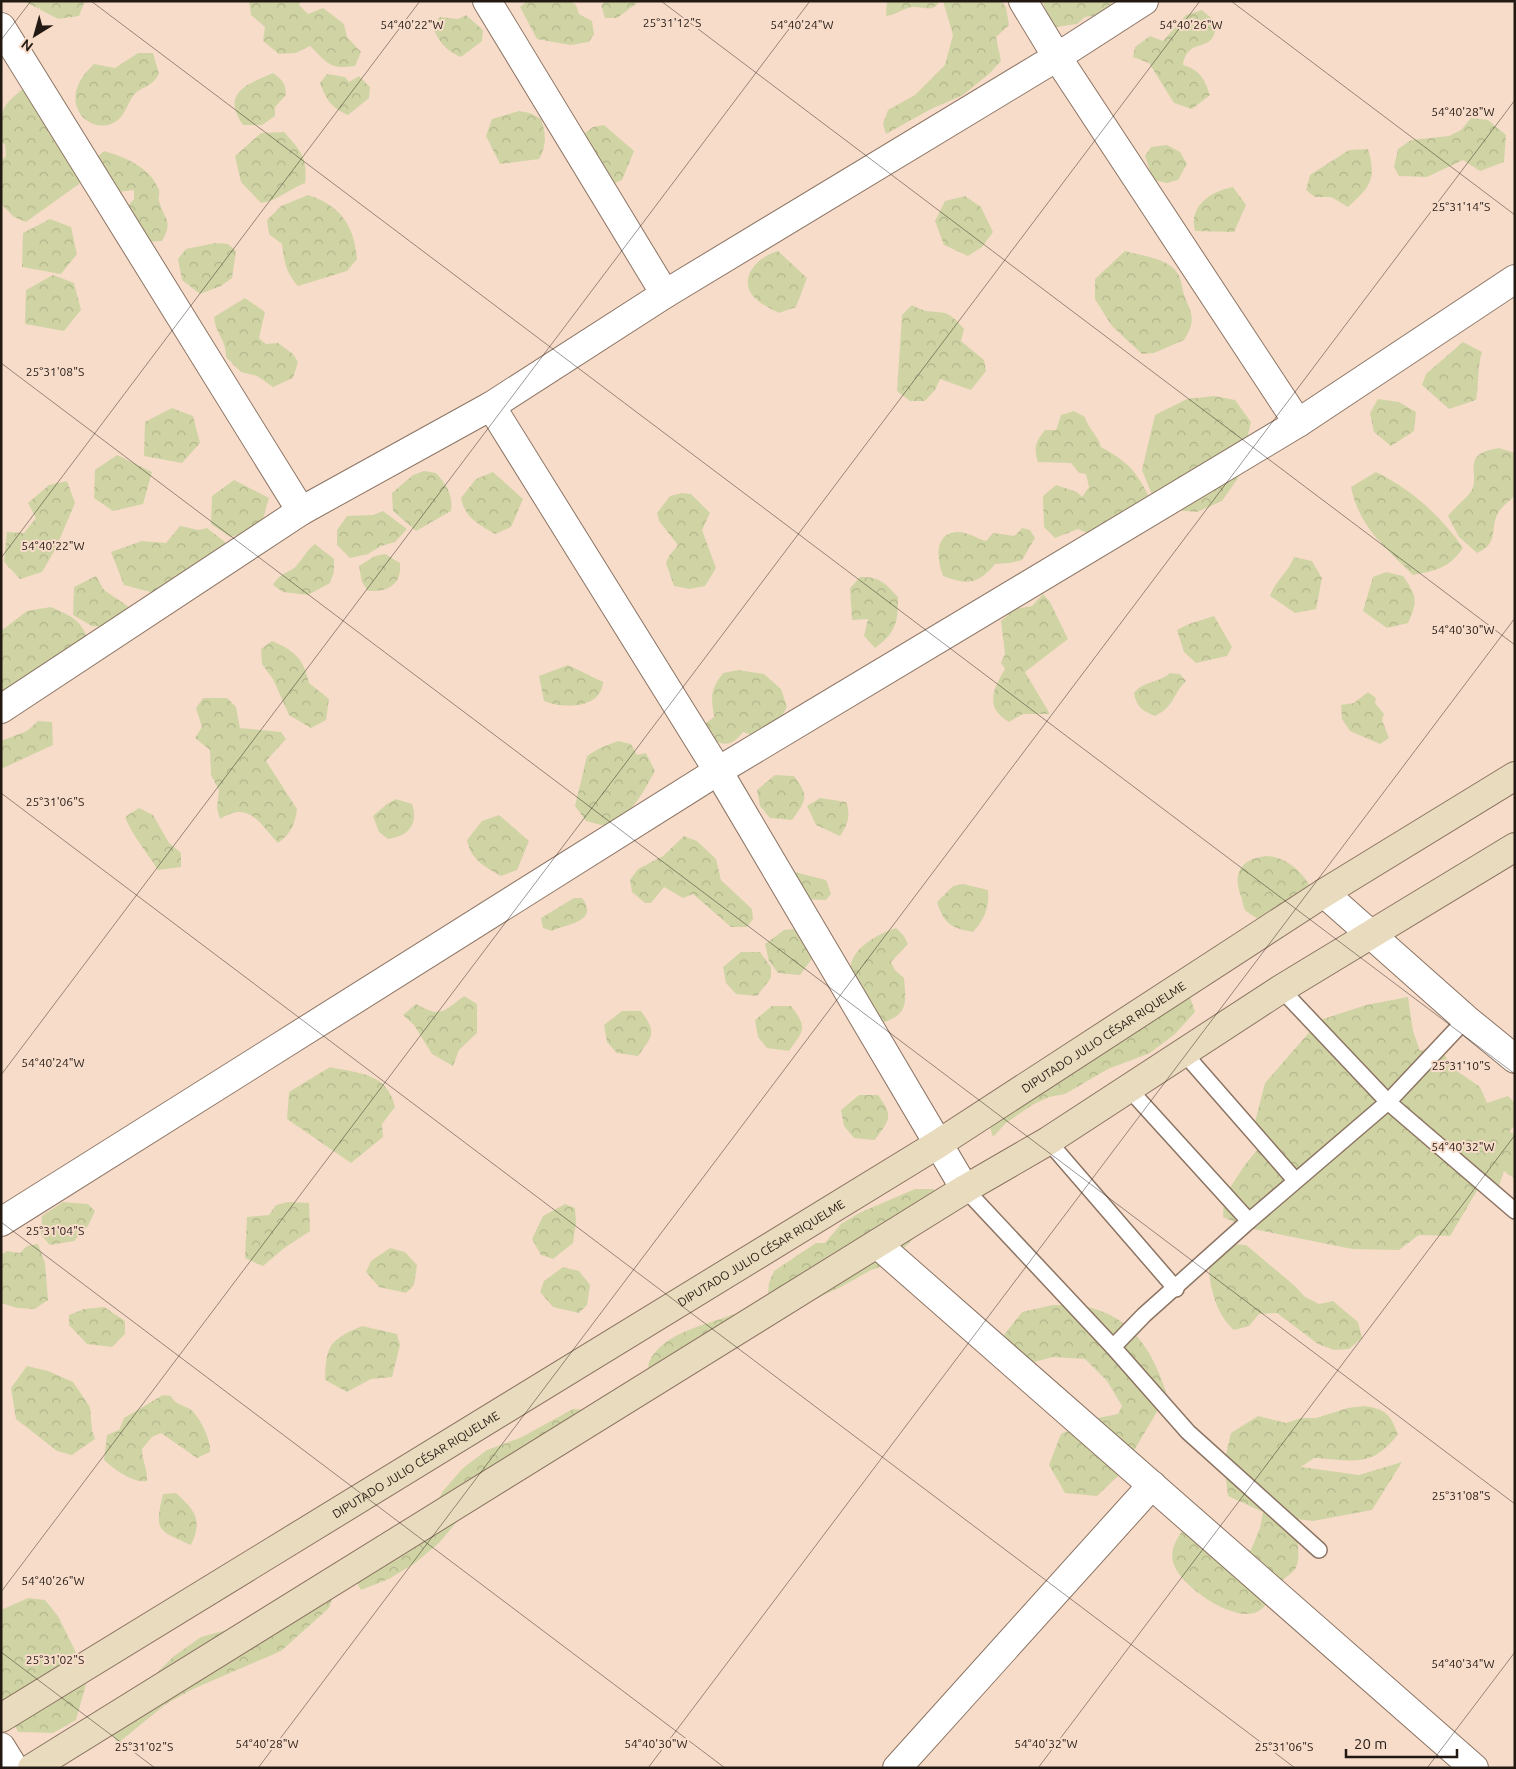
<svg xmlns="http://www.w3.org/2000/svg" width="1516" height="1769" font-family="Ubuntu,sans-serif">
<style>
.forest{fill:url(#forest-crowns)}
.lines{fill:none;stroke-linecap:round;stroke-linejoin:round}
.lane-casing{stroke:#8c7463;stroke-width:18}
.street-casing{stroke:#8c7463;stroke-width:30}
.secondary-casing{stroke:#8c7463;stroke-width:30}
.lane{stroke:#fff;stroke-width:15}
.street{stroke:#fff;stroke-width:28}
.secondary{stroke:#e9dbbd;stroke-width:28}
.ticks{fill:none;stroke:#231913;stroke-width:1;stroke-opacity:0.45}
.labels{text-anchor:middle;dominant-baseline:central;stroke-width:4;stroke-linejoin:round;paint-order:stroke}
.street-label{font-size:12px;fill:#231913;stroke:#f7dcca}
.ticks-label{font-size:12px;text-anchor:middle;fill:#231913;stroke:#f7dcca;stroke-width:4;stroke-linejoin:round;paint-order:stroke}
</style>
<defs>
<pattern id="forest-crowns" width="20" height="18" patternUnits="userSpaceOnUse" patternTransform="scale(1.25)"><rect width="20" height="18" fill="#d0d4a4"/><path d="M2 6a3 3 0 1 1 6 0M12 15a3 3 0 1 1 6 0" fill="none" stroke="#b2b58c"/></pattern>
</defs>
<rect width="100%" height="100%" fill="#f7dcca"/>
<g class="forest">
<path d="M24 1H85L79 16 58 19Z"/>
<path d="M301 1 299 5 308 14 323 8 344 24 347 37 361 52 355 66C329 70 328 63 310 46L296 53 279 54 263 41 265 27 251 15 249 1Z"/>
<path d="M527 1H571L576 5 579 14 592 21 594 34 589 42 570 45 537 39 520 7Z"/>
<path d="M606 1H640L617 18H605L601 5Z"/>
<path d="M887 1H940C932 13 926 7 914 7 905 7 896 15 886 16Z"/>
<path d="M943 1H1001L1006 7 1009 25 996 37 1001 61 990 73 963 95 931 109 886 134 883 124 888 110 915 95 945 65 953 35Z"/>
<path d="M1042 1H1112L1111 7 1100 15 1085 17 1077 24 1056 27 1051 22Z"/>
<path d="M1202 10 1216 22C1216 57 1188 34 1183 65 1200 70 1204 78 1210 95L1192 109 1174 103 1149 63 1133 57 1135 47 1150 36 1163 41 1186 15Z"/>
<path d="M466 15 483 30 482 41 461 57C444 50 439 41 432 26L440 17 458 19Z"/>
<path d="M138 53H153L159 74C151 88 143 85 133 96 128 103 125 114 119 119 95 141 50 104 94 64L115 68Z"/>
<path d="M273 73C282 79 286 84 286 95L275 107V116L262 125H243C221 93 246 85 273 73Z"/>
<path d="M327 74 345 77 349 82 359 76 370 87 369 98 348 115C331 108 326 99 320 83Z"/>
<path d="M24 88 85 172 79 184 26 222 14 217 1 204V161L6 156 5 145 1 141C1 109 0 107 24 88Z"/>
<path d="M519 111 530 113 541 119C546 134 547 145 539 159L500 164 486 136 492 119Z"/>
<path d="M1471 118 1488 120 1506 135 1504 162 1480 171 1463 160 1427 177 1399 176 1394 167 1398 149 1411 140 1449 136 1461 130Z"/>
<path d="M604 125 634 151 622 180 605 187 580 137 593 127Z"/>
<path d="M284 132C300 150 308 157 305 183 289 189 277 201 261 203L241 182 235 156 261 133Z"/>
<path d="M1167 145 1180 152 1187 164 1178 180 1167 183 1153 180 1145 156 1151 147Z"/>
<path d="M1368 149C1377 180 1370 187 1348 207L1331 197H1315L1306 190 1310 175 1349 150Z"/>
<path d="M104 151C125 157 150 167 159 190 160 193 158 197 159 201 164 219 174 221 162 241L146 242 126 208 134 199V190L117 192 94 160Z"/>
<path d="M1233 187 1246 205 1234 232 1195 231C1188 206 1211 191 1233 187Z"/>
<path d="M308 195C341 206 354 225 357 259L347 271 298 286C286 273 284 261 282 244L269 234 267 220 281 206Z"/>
<path d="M965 196 981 207 993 232 982 247 968 256 944 245 935 221 945 201Z"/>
<path d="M50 219 71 227 77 254 61 274 22 267 23 233Z"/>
<path d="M215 243 228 244 236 251 232 278 221 286 200 294 182 280 178 259 186 249Z"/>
<path d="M778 251 807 278 796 307 779 313C772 309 762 305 756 299 735 280 758 256 778 251Z"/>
<path d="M1125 251C1141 256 1169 258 1178 274 1183 283 1182 292 1186 300 1194 317 1194 324 1184 340L1154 353 1142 354 1112 326 1103 312 1095 299V279Z"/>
<path d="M53 275 74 283 81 310 64 331 25 324 26 290Z"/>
<path d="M245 298 265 312 259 338 266 344 278 343 293 354 298 362 293 378 273 387 257 376 241 372 226 357C226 338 216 336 214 317Z"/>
<path d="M912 305C938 320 942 301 964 329L961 341 984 360 986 371 971 390 940 379 935 390 925 401H910L897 391 902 315Z"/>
<path d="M1463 342 1482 352C1477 368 1479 384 1476 400L1449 409 1422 385 1426 374Z"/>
<path d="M1214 396 1235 400 1251 422 1238 478 1222 501 1197 512 1175 510 1154 500 1142 470 1155 415 1187 399Z"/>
<path d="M1378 399 1399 402 1416 412 1414 431 1391 446 1374 432 1370 413Z"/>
<path d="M172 408 193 416 200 443 182 463 144 456 145 422Z"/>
<path d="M1074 411 1085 417C1088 429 1098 435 1101 447 1138 467 1138 478 1158 513L1143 533 1092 535 1078 529 1055 538 1044 527 1043 496 1056 485 1077 492 1082 497 1089 487 1086 474 1079 473 1071 463 1038 462C1033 448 1036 441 1045 430H1056L1061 415Z"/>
<path d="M1499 448 1515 453V495C1510 501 1502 506 1498 513 1489 529 1500 543 1477 553L1459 537 1448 516C1455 507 1463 501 1470 493 1483 476 1457 454 1499 448Z"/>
<path d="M117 455 152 472 143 504 113 511 94 498 95 470Z"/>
<path d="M424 471 436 473C447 485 453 495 451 511L416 531 393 511 392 493 413 475Z"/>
<path d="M493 472 523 499 511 527 495 534C478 524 465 518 461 498L476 479Z"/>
<path d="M1376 472C1411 489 1441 516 1463 548 1448 569 1437 570 1413 575 1385 547 1359 527 1351 487Z"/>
<path d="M234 480 269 498 260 529 230 537 211 524 212 496Z"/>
<path d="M67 481 75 503 56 548 42 572 20 579 4 562 7 532 24 533 36 518 28 503 49 485Z"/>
<path d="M682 493 691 494 710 513 702 530 716 568 705 586 690 589 674 586 666 563 669 556 678 545 659 521 657 513 670 496Z"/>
<path d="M383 511 407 529 395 542 381 546 368 554 350 558 337 545V530L347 516 373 515Z"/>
<path d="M180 526 199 530 207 528 225 542 228 555 169 597 124 585 111 552 142 541 166 543Z"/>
<path d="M1022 528 1030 530 1035 538 1022 560 1010 563 995 564C978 585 967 585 943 576 937 560 933 532 959 532 967 532 978 539 986 541L993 533 1015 536Z"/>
<path d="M315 544 334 559V572L330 583 308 595 283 592 273 585C282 570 290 574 297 565 304 557 306 551 315 544Z"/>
<path d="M385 554 400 563C402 585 388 592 368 591L362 582 359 566 375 556Z"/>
<path d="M1294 557 1312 561 1322 578 1316 609 1295 613 1270 596C1276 579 1288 573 1294 557Z"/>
<path d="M1386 572 1403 576C1417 596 1418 601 1408 623L1387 628 1363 611 1373 577Z"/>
<path d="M96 576 104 590 129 607 112 627 92 626 73 615 74 587Z"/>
<path d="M860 577C880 577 884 582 898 597 898 622 896 633 875 648L864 636 868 619 852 620 850 588Z"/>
<path d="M1043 594 1050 602 1068 639 1025 672 1050 714H1023L1009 722C985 708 992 690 1005 669L1001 663 1005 654 1001 621 1015 609 1032 606Z"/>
<path d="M51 607C73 617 80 619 89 641L1 693V631L27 611Z"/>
<path d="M1214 616 1232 647 1227 656 1196 663 1184 652 1177 630 1189 624Z"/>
<path d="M272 641C294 650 304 659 309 683L329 699 326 720 311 728 289 715 273 679 262 664 261 649Z"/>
<path d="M568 665 603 682C601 709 563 709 544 701L539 676Z"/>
<path d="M738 670 764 674 781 689 787 707 779 721 752 735 743 732C731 748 720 747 706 733V723L714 717C711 696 710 690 723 673Z"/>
<path d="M1170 673 1180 674 1186 681C1172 695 1175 706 1155 716 1143 711 1136 707 1134 693 1143 681 1159 683 1170 673Z"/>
<path d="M1368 692 1376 698 1375 703 1384 714 1382 720 1389 738 1380 744 1350 731 1342 719 1341 705 1354 703Z"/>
<path d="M203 698H227L236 707 240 728 281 732 286 739 266 761 297 809C295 824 291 834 278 843 259 823 249 800 220 819L217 808 219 790 211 775 210 750 195 738 202 727 196 708Z"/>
<path d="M38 721 52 722 53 745 1 769V741L27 731Z"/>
<path d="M618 741 631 744 637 755 646 753 655 771C645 789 626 827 601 825 596 824 591 822 586 821L575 806 587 756 600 748Z"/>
<path d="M775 775 794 776C810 797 806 800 792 820L770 818 760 806 757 790Z"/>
<path d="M820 798 846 802C851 814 848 825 840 836L816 825 807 806Z"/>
<path d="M396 799 412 804C419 825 408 836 388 839L379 832 373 816 387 804Z"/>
<path d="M139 808 153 815 169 843 181 853V867L158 870C148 854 132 835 125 817Z"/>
<path d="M499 815 529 841 517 870 501 876C484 866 471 860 467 840L482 821Z"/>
<path d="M684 836 697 841 716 859 721 880 752 909 753 919 747 927H731L693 894 683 898 664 887 651 903H645L632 892 630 880 638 869 663 856Z"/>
<path d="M1266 856C1286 856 1304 873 1312 890L1267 923C1261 920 1252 916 1246 911 1243 908 1243 901 1241 896 1232 873 1241 859 1266 856Z"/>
<path d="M790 871 826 880 831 894 826 900 801 899Z"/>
<path d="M963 884 988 890C990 907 984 920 973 932 951 928 944 924 937 902L953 886Z"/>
<path d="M574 898H582C600 922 566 924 552 931L543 928 541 918Z"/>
<path d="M896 928 904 936 908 944 891 962 895 970 904 978C906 1002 909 1015 881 1023 873 1011 855 989 851 976 845 951 877 934 896 928Z"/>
<path d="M794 929 803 931 814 956 800 975 778 973 769 961 765 944 784 930Z"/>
<path d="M741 952H760L771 967V978L757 996 736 994 726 983 723 967Z"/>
<path d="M1175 995 1190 997 1195 1012 1175 1034 1150 1053 1108 1069 1065 1094 1049 1097 1032 1105 1006 1123 993 1137 989 1124Z"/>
<path d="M464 996 477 1004V1033L459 1050 453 1066 432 1054 414 1025 403 1015 416 1004C441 1018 443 1012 464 996Z"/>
<path d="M1408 997 1413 1031 1420 1051 1437 1044 1454 1069 1480 1087 1487 1103 1508 1096 1515 1103V1125L1509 1132 1515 1134V1179L1504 1171 1498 1189H1478L1450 1236 1419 1235 1399 1250 1352 1249 1248 1228 1223 1217 1224 1197 1244 1166 1263 1143 1255 1122 1265 1083 1320 1020 1366 1005Z"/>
<path d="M772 1006H791C808 1028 804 1030 789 1051L767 1048 758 1037 755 1020Z"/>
<path d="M622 1011H641C657 1033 653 1035 638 1056L617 1053 607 1042 604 1025Z"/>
<path d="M330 1067C359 1074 387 1072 395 1107L382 1124 383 1137 351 1163 287 1119 289 1092Z"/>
<path d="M859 1095H878C894 1117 890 1119 875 1140L854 1138 844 1126 841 1110Z"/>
<path d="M915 1189H934V1218L887 1265 871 1270 841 1287 809 1302 768 1295 769 1283 774 1271 816 1243H825L841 1224 859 1213Z"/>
<path d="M63 1202 88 1204 95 1211 88 1226 74 1241 50 1245 41 1235 42 1216Z"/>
<path d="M288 1202 309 1203 310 1231 283 1249 263 1266 245 1258 247 1217 269 1215 276 1205Z"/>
<path d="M565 1204 575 1208 576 1223 573 1243 553 1259 541 1255 532 1239 543 1216Z"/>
<path d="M38 1244 45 1263 48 1300 35 1309 17 1308 1 1303V1255L7 1251 20 1253 27 1246Z"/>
<path d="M1230 1244 1246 1245 1295 1286 1305 1297 1319 1304 1333 1301 1358 1322 1362 1338 1349 1349 1334 1350 1318 1344 1277 1313 1259 1314 1249 1326 1234 1330C1217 1315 1210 1290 1209 1268Z"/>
<path d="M390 1248 405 1252 417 1265 414 1285 406 1293 379 1287 366 1272 371 1261Z"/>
<path d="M563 1267 579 1271 590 1285 587 1305 579 1313 553 1307 540 1292 544 1281Z"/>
<path d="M1053 1305C1063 1305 1074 1304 1084 1306 1133 1316 1153 1352 1167 1395L1120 1474 1097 1496 1065 1493 1049 1465 1061 1434 1088 1420 1118 1414 1122 1406 1107 1381 1085 1359 1053 1357 1023 1365 1004 1335 1022 1312Z"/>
<path d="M104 1307 125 1321V1334L112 1347 87 1344 69 1325V1315L84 1309Z"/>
<path d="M734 1314 743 1327 650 1381C650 1375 647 1367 649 1362 663 1332 707 1325 734 1314Z"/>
<path d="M362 1326 397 1334 400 1345 392 1377 371 1379 347 1392 325 1380C326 1344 330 1340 362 1326Z"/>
<path d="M27 1366 48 1371 73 1382 90 1407 92 1430 95 1439 72 1455 57 1451 16 1419 11 1388Z"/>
<path d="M163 1395 171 1396C176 1405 181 1404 190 1409 199 1415 212 1442 210 1452L197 1458 161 1433 152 1437 142 1449C142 1461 148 1469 147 1481 132 1483 114 1469 104 1460L107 1435 119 1430 124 1418Z"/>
<path d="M1364 1406C1386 1409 1390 1414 1398 1434 1372 1469 1352 1460 1314 1458L1301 1467 1359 1475 1402 1462 1372 1510 1313 1521 1296 1519C1295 1535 1301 1550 1297 1565 1295 1574 1281 1579 1275 1586 1268 1594 1270 1604 1259 1611 1236 1625 1182 1587 1174 1565 1169 1552 1175 1541 1183 1530L1236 1548 1251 1550 1260 1528 1263 1512 1228 1496 1224 1463 1231 1433 1258 1416 1286 1423 1301 1418H1316L1348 1408Z"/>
<path d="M573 1409 608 1411 460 1518 439 1543 415 1563 389 1579 361 1590 346 1564 429 1516 443 1491 463 1468 487 1450 520 1438Z"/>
<path d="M176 1493C195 1510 203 1520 191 1545 158 1530 154 1532 163 1494Z"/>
<path d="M340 1577 329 1608 281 1651 193 1689 166 1704 118 1743 105 1724 174 1656 201 1637 230 1629Z"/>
<path d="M28 1598 45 1600 58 1616 88 1677 76 1720 53 1733 18 1732 1 1695V1610Z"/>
</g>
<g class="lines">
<defs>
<g id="lane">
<path d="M1466 1019 1388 1102 1515 1211"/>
<path d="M1184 1053 1295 1180"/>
<path d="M1129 1089 1249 1221"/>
<path d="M1048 1141 1176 1289"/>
<path d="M965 1189 1113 1347 1144 1315 1249 1221 1388 1102 1281 989"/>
<path d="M1113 1347 1188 1432 1319 1550"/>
</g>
<g id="street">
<path d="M487 1 665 294"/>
<path d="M1023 1 1057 57 1298 423"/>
<path d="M1 27 301 511"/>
<path d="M491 406 718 771 965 1189"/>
<path d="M1 709 301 511 491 406 665 294 1057 57 1144 1"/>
<path d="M1324 893 1466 1019 1515 1059"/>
<path d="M1 1222 718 771 1298 423 1515 279"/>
<path d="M877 1244 1474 1768"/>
<path d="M1 1747 14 1768"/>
<path d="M897 1768 1152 1485"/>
</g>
<g id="secondary">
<path id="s1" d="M1 1718 938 1144 1324 893 1515 776"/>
<path d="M32 1768 965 1189 1048 1141 1281 989 1515 847"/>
</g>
</defs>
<use href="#lane" class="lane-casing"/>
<use href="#street" class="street-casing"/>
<use href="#secondary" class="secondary-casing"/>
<use href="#lane" class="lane"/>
<use href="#street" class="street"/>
<use href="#secondary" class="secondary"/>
</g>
<path class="ticks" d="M91 1 1515 1074M661 1 1515 645M1231 1 1515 215M1 40 31 1M1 363 1515 1504M1 558 420 1M1 793 1295 1768M1 1075 810 1M1 1222 725 1768M1 1592 1200 1M1 1652 155 1768M258 1768 1515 100M648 1768 1515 618M1038 1768 1515 1135M1427 1768 1515 1652"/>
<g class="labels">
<g class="street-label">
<text stroke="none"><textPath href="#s1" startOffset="1296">DIPUTADO JULIO CÉSAR RIQUELME</textPath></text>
<text stroke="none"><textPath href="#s1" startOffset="891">DIPUTADO JULIO CÉSAR RIQUELME</textPath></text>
<text stroke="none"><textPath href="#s1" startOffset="486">DIPUTADO JULIO CÉSAR RIQUELME</textPath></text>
</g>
</g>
<g class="ticks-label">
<text x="672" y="27">25°31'12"S</text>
<text x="412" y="29">54°40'22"W</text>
<text x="802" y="29">54°40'24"W</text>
<text x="1191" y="29">54°40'26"W</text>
<text x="1463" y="116">54°40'28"W</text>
<text x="1461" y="211">25°31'14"S</text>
<text x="55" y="376">25°31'08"S</text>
<text x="53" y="550">54°40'22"W</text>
<text x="1463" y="634">54°40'30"W</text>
<text x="55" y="806">25°31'06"S</text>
<text x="53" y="1067">54°40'24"W</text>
<text x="1461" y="1070">25°31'10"S</text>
<text x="1463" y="1151">54°40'32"W</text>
<text x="55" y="1235">25°31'04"S</text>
<text x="1461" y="1500">25°31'08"S</text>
<text x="53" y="1585">54°40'26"W</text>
<text x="55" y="1664">25°31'02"S</text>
<text x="1463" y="1668">54°40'34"W</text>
<text x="267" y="1748">54°40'28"W</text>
<text x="656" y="1748">54°40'30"W</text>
<text x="1046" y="1748">54°40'32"W</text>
<text x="144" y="1751">25°31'02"S</text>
<text x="1284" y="1751">25°31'06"S</text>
</g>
<rect width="1516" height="1769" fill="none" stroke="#231913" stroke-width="5"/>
<g transform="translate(35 35) rotate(217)" stroke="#f7dcca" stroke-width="4" paint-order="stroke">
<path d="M0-4L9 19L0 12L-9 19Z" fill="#231913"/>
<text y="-8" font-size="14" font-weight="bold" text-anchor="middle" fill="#231913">N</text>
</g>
<path d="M1346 1749v8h111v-8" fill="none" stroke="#231913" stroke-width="2.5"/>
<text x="1354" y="1749" font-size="15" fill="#231913" stroke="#f7dcca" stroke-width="4" paint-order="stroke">20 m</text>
</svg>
